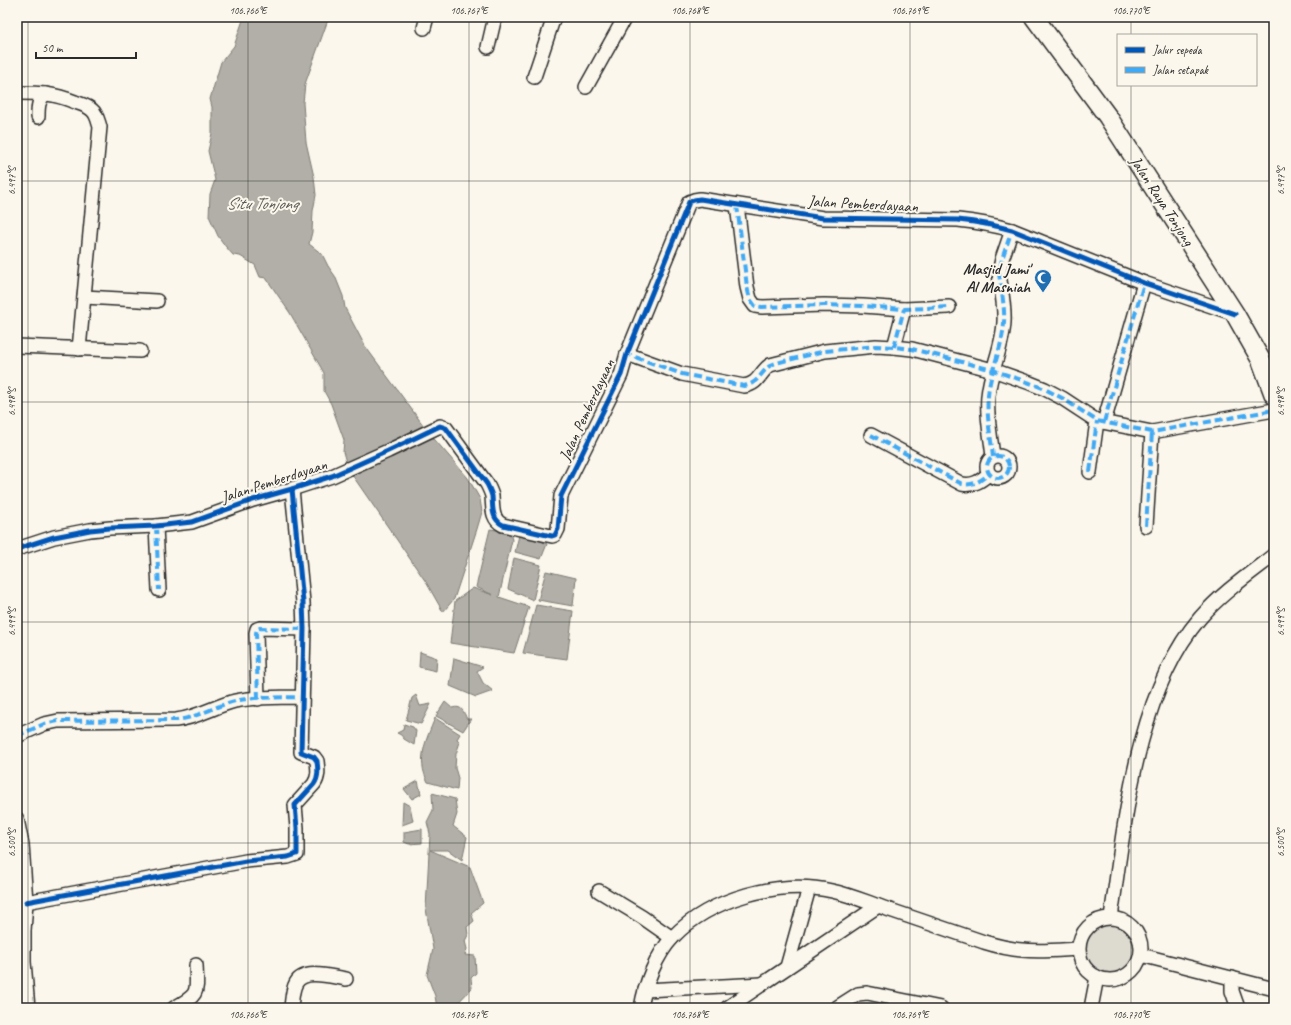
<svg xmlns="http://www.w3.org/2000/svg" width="1291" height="1025" font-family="Caveat,sans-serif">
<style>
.green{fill:#dddad0;stroke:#84827e}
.water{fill:#b1afa7;stroke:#7b7a75}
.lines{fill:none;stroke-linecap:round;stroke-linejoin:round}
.minor-casing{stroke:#2b2b2b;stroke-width:16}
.secondary-casing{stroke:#2b2b2b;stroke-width:21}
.minor{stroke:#fbf7ec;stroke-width:13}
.secondary{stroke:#fbf7ec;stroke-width:18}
.quiet{stroke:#3fa9f5;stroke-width:4;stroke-dasharray:8 4;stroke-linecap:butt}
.cycleway-casing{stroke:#fbf7ec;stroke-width:8}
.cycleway{stroke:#0057b8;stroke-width:5}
.ticks{fill:none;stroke:#2b2b2b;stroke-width:1;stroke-opacity:0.45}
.labels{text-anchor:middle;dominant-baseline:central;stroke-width:4;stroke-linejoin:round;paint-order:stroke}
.street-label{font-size:16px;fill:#2b2b2b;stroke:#fbf7ec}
.poi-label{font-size:16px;font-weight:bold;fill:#2b2b2b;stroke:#fbf7ec;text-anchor:end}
.water-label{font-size:17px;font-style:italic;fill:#5a5956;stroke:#fbf7ec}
.neatline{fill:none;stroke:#2b2b2b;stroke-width:1.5}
.ticks-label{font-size:10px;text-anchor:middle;fill:#2b2b2b}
</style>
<rect width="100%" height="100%" fill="#fbf7ec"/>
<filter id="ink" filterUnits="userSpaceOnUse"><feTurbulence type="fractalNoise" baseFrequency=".025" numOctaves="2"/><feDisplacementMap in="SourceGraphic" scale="8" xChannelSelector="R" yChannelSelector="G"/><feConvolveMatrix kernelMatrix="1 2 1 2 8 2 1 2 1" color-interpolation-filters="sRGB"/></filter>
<g filter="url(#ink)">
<circle class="green" cx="1110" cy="949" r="24"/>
<g class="water">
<path d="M244 17H329L305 84 303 103 306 142 314 177 316 195 313 211 312 232 309 244 322 254 328 266 335 276 343 296 345 308 365 346 429 433 468 478 480 499 482 512 477 529 454 599 443 612 426 582 348 469 343 452 344 440 331 404 324 391V373L290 313 266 278 260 277 255 265 240 256 233 255 226 247 218 236 209 216 210 194 215 180 208 151 212 133V107L210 99 221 62 234 46Z"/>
<path d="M490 529 510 532 512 540 499 597 529 607 514 653 450 643 455 601 473 588 493 595 476 587Z"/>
<path d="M520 531 547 544 541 559 515 552Z"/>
<path d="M514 558 541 565 533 600 508 589Z"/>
<path d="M546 571 576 578 573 606 538 600Z"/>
<path d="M536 605 573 611 567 659 523 653Z"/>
<path d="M420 652 437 658 436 671 419 667Z"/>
<path d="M454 658 483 667 477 671 483 683 493 691 476 697 450 686Z"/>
<path d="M416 695 420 706 431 704 421 724 406 720 412 698Z"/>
<path d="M445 702 452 708C462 705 463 711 467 719H471L463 731 436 716Z"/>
<path d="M435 718 460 734 457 739 460 742 456 754 455 768 458 778 457 790 428 782C416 760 426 740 435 718Z"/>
<path d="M404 724 413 727 416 731 414 745 404 739 401 735 397 733 403 730Z"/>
<path d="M418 781 421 794 412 799 404 789Z"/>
<path d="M432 793 455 799 457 814 453 826 467 837 462 860 448 850H430L470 867 483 903 471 913 474 921 467 927 468 935 465 941 467 949 465 955 475 956 476 973 471 978 472 988 453 1008H437L435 996 427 975 433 949 426 909 430 834 427 822 433 810Z"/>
<path d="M403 802 410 806 413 821 402 825Z"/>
<path d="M422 829V843L409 844 404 842V832Z"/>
</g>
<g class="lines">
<defs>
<g id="minor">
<path d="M424 28 427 17"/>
<path d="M488 47 495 17"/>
<path d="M534 77 554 17"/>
<path d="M586 87 625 17"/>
<path d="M17 93C41 93 53 93 75 102 81 104 88 106 92 110 97 114 98 121 100 127L79 349"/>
<path d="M38 117C38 108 38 100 45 94"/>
<path d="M737 205 747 287 750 299 755 306 762 307 824 305 863 306 904 309 949 307"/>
<path d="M84 297 157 301"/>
<path d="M17 346 140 351"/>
<path d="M894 347 904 309"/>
<path d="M627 354 682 374 744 386C759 384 759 373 770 365L825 351 856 348 876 346 894 347 912 349 993 370 1030 383 1045 389 1062 398 1097 421 1152 432 1274 410"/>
<path d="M1104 422 1144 283"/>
<path d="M871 435 962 484C974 486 980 481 989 474"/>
<circle cx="998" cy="467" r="11"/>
<path d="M993 457C991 437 986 416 988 396 990 371 1003 347 1004 322 1005 306 1001 289 999 273L1002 259 1012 230"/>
<path d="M1090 472 1097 421"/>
<path d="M156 526 159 590"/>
<path d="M1146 526 1152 432"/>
<path d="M17 549 54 537 90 530 110 528 156 526 192 522 253 500 292 489 332 476 388 451 440 426 446 428 487 484C489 488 491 492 492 496 493 507 491 519 503 525L547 535 552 536 555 535 558 529 561 496 621 375 627 354 689 202 694 200 700 199 823 218 958 220C977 222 994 225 1012 230L1144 283 1235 314"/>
<path d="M258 699 256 633 257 629 260 628 304 629"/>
<path d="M17 736 44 724 58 721 176 720C197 718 215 706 235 701 256 696 280 698 302 697"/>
<path d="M17 819 22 844 26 902 24 931V962L28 1008"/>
<path d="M599 891 642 917 672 938"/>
<path d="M26 902 246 861 288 857 297 854V828L295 805 314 784C319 777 318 769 317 761L314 757 301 752 304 629 303 602 292 489"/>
<path d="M1111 917C1125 823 1136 693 1200 618 1222 593 1248 575 1274 555"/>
<circle cx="1110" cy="949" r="31"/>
<path d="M1141 955 1274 989"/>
<path d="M787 967 809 888"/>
<path d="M1232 978V991L1238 1008"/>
<path d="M645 990 762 984"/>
<path d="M174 1008C200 994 197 993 196 965"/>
<path d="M291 1008C292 1000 292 990 296 983 304 968 332 977 346 979"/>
<path d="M641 1008C645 984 656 955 673 937 710 898 780 879 832 891 851 895 869 903 887 909 920 920 952 931 984 942 997 946 1009 949 1022 950 1040 952 1059 950 1078 949"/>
<path d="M727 1008 878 906"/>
<path d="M836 1008 858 994 867 993 941 1008"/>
<path d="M1091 1008 1097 977"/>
</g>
<path id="secondary" d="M1034 17 1108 117 1235 314 1261 360 1274 395"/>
</defs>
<use href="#minor" class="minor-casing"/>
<use href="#secondary" class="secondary-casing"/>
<use href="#minor" class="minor"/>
<use href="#secondary" class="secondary"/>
<g class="quiet">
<path d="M737 205 747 287 750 299 755 306 762 307 824 305 863 306 904 309 949 307"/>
<path d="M894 347 904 309"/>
<path d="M626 357 627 354 682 374 744 386C762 383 760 368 776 363L825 351 856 348 876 346 894 347 912 349 993 370 1030 383 1045 389 1062 398 1097 421 1152 432 1274 410"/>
<path d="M1104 422 1144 283"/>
<path d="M871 435 962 484C974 486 980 481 989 474"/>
<circle cx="998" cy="467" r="11"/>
<path d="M993 457C991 437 986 416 988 396 990 371 1003 347 1004 322 1005 306 1001 289 999 273L1002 259 1012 230"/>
<path d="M1090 472 1097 421"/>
<path d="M156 526 159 590"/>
<path d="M1146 526 1152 432"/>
<path d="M258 699 256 633 257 629 260 628 304 629"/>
<path d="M17 736 44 724 58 721 176 720C197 718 215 706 235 701 256 696 280 698 302 697"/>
</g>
<defs>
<g id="cycleway">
<path d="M17 549 54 537 90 530 110 528 156 526 192 522 253 500 292 489 332 476 388 451 440 426 446 428 487 484C489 488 491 492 492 496 493 507 491 519 503 525L547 535 552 536 555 535 558 529 561 496 621 375 627 354 689 202 694 200 700 199 823 218 958 220C977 222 994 225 1012 230L1144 283 1235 314"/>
<path d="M26 902 246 861 288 857 297 854V828L295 805 314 784C319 777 318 769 317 761L314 757 301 752 304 629 303 602 292 489"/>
</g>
</defs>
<use href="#cycleway" class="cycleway-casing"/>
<use href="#cycleway" class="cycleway"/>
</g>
</g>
<path class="ticks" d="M28 17V1008M248 17V1008M469 17V1008M690 17V1008M910 17V1008M1131 17V35M1131 85V1008M17 181H1274M17 402H1274M17 622H1274M17 843H1274"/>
<defs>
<symbol id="mosque-pin" viewBox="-11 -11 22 30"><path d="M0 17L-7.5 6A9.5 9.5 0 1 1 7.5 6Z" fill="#1f6fb2" stroke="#fbf7ec"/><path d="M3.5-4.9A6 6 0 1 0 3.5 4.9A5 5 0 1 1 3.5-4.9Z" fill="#fff"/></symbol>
</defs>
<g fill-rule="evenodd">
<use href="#mosque-pin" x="1033" y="268" width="20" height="27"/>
</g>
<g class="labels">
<g class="street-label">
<text transform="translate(1162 201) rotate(57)">Jalan Raya Tonjong</text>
<text transform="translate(863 204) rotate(3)">Jalan Pemberdayaan</text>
<text transform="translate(587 410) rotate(-65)">Jalan Pemberdayaan</text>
<text transform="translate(274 481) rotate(-18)">Jalan Pemberdayaan</text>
</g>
<g class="poi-label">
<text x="1030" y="269">Masjid Jami'<tspan x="1030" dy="18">Al Masniah</tspan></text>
</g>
<g class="water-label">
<text x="262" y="203">Situ Tonjong</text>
</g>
</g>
<rect width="1291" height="1025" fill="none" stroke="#fbf7ec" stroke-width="44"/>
<rect x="1117" y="34" width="140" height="52" fill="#fbf7ec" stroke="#a8a59f"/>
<rect x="1125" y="47" width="20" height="6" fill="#0057b8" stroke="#a8a59f"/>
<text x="1153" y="54" font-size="12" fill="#2b2b2b">Jalur sepeda</text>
<rect x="1125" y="67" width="20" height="6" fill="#3fa9f5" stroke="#a8a59f"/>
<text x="1153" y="74" font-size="12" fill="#2b2b2b">Jalan setapak</text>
<path d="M36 52v6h100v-6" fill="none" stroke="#2b2b2b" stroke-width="2"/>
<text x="42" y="52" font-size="12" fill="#2b2b2b" stroke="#fbf7ec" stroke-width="3" paint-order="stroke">50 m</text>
<rect x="22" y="22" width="1247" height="981" class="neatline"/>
<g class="ticks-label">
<text x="248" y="14">106.766°E</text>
<text x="469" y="14">106.767°E</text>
<text x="690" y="14">106.768°E</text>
<text x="910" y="14">106.769°E</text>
<text x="1131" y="14">106.770°E</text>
<text transform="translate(11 181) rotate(-90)" y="4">6.497°S</text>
<text transform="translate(1280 181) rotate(-90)" y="4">6.497°S</text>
<text transform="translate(11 402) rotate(-90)" y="4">6.498°S</text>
<text transform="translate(1280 402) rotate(-90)" y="4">6.498°S</text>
<text transform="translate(11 622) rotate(-90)" y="4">6.499°S</text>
<text transform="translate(1280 622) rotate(-90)" y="4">6.499°S</text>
<text transform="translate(11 843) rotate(-90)" y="4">6.500°S</text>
<text transform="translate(1280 843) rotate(-90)" y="4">6.500°S</text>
<text x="248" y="1018">106.766°E</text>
<text x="469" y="1018">106.767°E</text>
<text x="690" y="1018">106.768°E</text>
<text x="910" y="1018">106.769°E</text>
<text x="1131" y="1018">106.770°E</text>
</g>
</svg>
